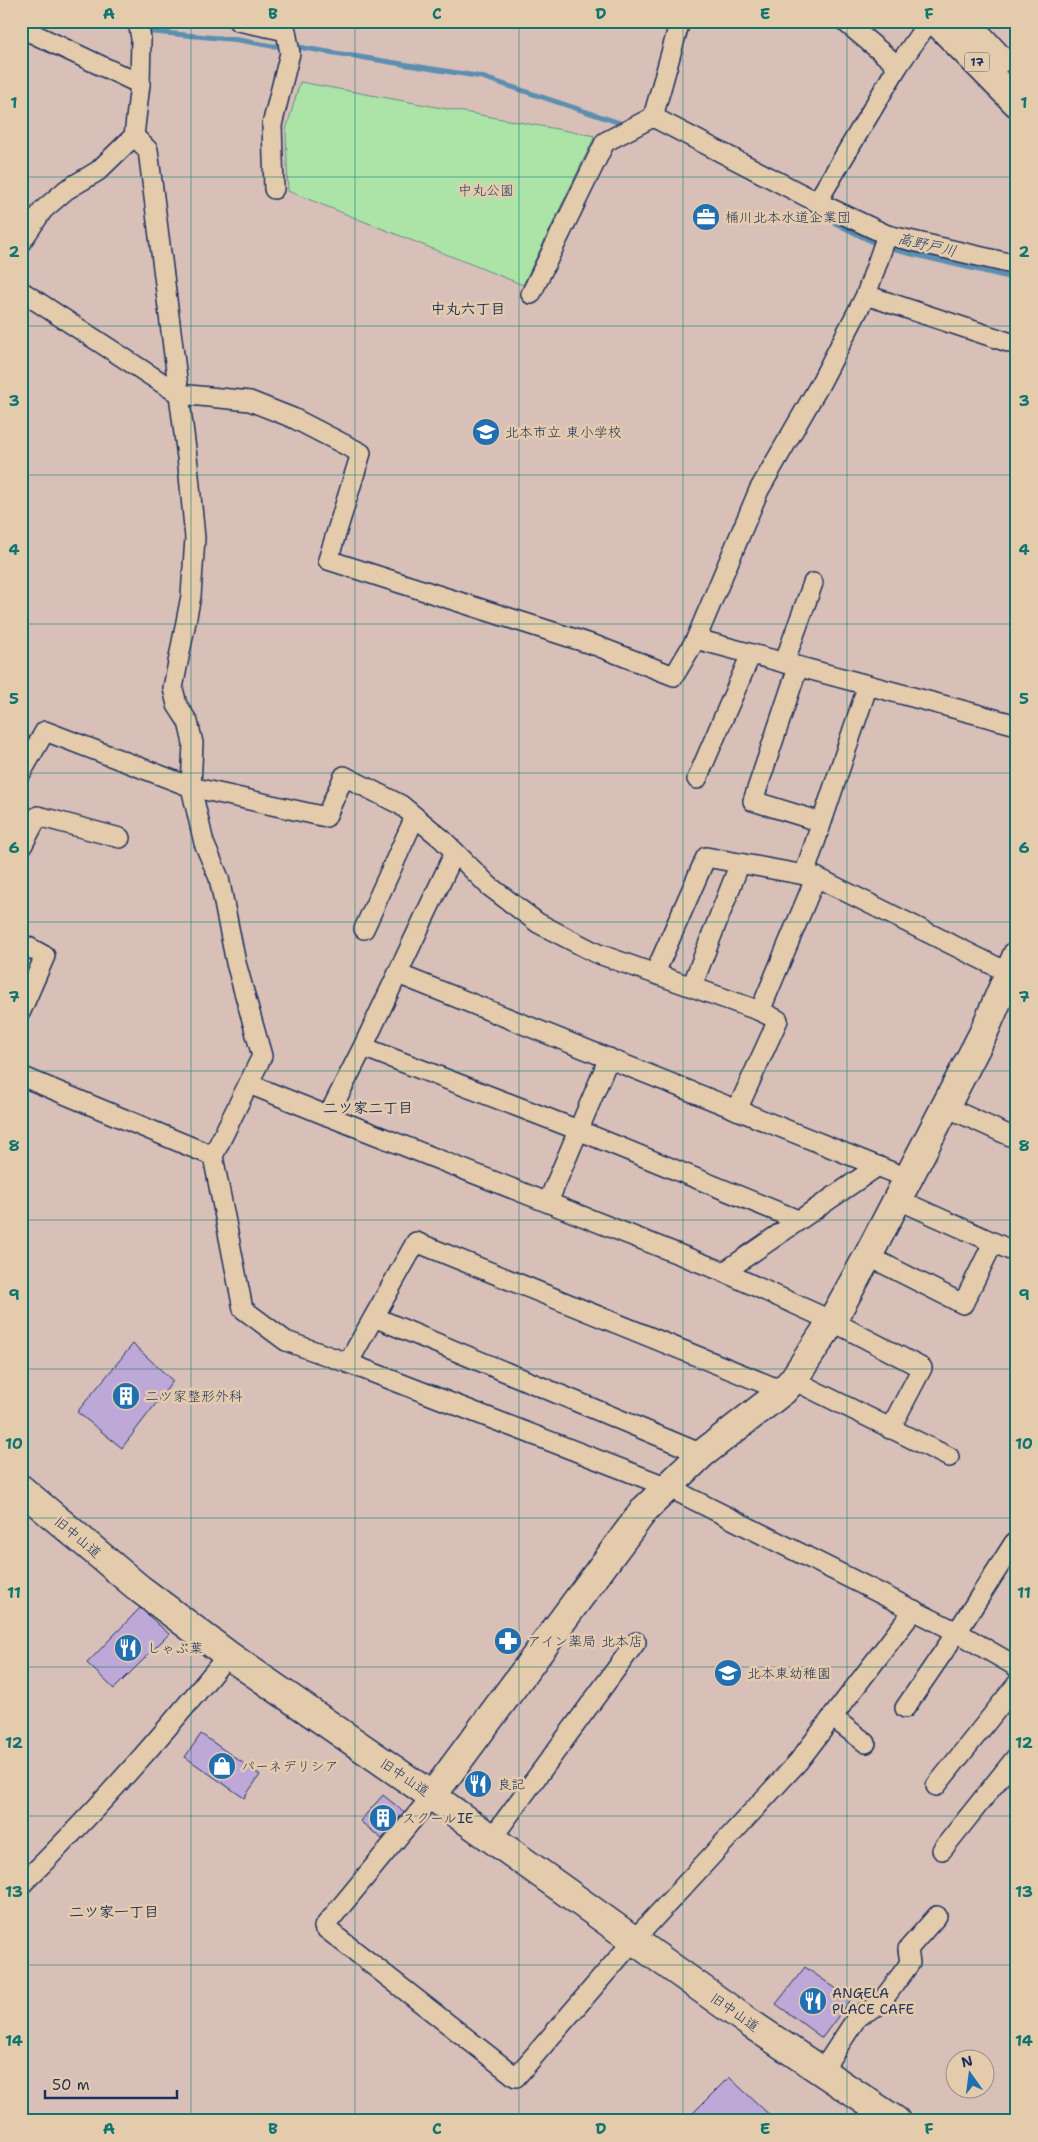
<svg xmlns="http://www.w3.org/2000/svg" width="1038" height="2142" font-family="'Shantell Sans','Klee One',sans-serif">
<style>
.green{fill:#ace4a8;stroke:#648a83}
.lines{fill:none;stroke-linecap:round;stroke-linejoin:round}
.stream{stroke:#5b8eb0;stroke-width:5}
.building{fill:#bda8d8;stroke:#1b2f5e}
.street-casing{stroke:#1b2f5e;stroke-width:22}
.secondary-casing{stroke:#1b2f5e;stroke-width:31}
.highway-casing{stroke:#1b2f5e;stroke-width:31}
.street{stroke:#e4cbac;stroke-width:19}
.secondary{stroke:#e4cbac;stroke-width:28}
.highway{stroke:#e4cbac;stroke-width:28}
.grid{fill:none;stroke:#0f766e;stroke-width:1;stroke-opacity:0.55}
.labels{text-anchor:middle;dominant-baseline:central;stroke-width:5;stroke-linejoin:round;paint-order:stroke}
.shield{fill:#e4cbac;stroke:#575e75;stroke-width:1}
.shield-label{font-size:12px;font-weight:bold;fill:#1b2f5e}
.park-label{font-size:14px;fill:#2a4165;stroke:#e4cbac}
.poi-label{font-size:14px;fill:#1b2f5e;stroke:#e4cbac;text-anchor:start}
.street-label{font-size:14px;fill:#1b2f5e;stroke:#e4cbac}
.water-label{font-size:15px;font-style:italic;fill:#263f6c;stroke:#e4cbac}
.neighbourhood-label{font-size:15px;font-weight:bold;fill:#1b2f5e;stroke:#e4cbac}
.neatline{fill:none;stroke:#0f766e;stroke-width:2}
.grid-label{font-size:16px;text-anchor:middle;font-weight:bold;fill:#0f766e}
</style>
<rect width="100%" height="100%" fill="#d8c0b9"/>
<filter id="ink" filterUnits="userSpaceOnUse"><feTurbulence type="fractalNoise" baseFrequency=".02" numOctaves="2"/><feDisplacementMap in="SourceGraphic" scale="10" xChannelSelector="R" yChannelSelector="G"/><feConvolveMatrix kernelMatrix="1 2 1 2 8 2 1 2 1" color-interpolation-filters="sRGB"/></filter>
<g filter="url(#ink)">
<path class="green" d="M300 82 595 136 523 285 288 191 286 130Z"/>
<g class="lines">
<g class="stream">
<path d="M117 21 135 30"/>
<path d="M143 31 239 40 272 46H292L482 77 626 125"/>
<path d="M835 223 879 245"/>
<path d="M887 248 1017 279"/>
</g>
</g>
<g class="building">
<path d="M133 1344 173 1381 122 1448 77 1412Z"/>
<path d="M140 1608 169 1634 114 1689 87 1663Z"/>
<path d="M201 1734 260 1775 244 1798 185 1757Z"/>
<path d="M383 1795 404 1812 382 1839 360 1821Z"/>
<path d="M805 1967 851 1999 822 2038 776 2004Z"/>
<path d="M729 2077 776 2121H685Z"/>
</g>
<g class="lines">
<defs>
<g id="street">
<path d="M238 21 286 31 290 53 272 125 274 189"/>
<path d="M844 21 898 66"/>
<path d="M21 28 140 84"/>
<path d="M653 117 817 202 887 235 1017 265"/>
<path d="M134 136 148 150 188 465 195 538 191 596 173 688 177 705 188 722 193 743 191 787 204 843 219 878 236 963 262 1056 213 1156 243 1309 286 1341 348 1363 668 1487 957 1632 1017 1667"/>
<path d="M817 202 898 66 929 21"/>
<path d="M21 242 43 210 66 190 98 171 134 136 140 84 141 39 138 21"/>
<path d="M21 291 179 394 250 401 293 418 361 453 328 560 597 646 674 676 696 639 759 490 819 386 866 295 887 235"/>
<path d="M531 294 605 142 653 117 680 21"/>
<path d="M866 295 1017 345"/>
<path d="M696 639 1017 725"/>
<path d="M784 663 813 583"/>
<path d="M798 667 753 801 821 822"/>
<path d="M21 773 45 731 191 787 326 817 344 776 401 805 442 839 489 886 538 923 596 953 760 1011 778 1020 737 1110"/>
<path d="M697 779 751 654"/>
<path d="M21 848 38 816 120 838"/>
<path d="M455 852 363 1047 328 1116 724 1272 878 1166"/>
<path d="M804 875 868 685"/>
<path d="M364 929 415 817"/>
<path d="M21 943 45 956 21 1011"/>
<path d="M655 973 706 857 816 877 1009 973"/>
<path d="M398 974 907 1178"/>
<path d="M692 986 740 863"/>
<path d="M760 1011 816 877"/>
<path d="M363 1047 578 1130 798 1220"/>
<path d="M21 1076 213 1156"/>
<path d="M249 1084 328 1116"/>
<path d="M944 1106 1017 1139"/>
<path d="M897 1199 1017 1253"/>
<path d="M548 1202 609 1058"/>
<path d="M868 1256 963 1304 993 1243"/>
<path d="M724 1272 832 1321 922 1368 890 1429"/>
<path d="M374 1317 702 1454"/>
<path d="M348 1363 416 1242 783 1391"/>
<path d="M793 1380 949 1457"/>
<path d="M905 1708 957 1632 1014 1543"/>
<path d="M832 1717 866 1743"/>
<path d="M936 1786 1017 1684"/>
<path d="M432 1796 324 1927 516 2077 634 1940 798 1762 914 1610"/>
<path d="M492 1838 636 1642"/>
<path d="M942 1850 1017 1756"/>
<path d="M21 1885C95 1813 163 1735 228 1655"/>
<path d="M822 2071 858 2016 879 2005 910 1963 908 1949 937 1916"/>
</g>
<g id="secondary">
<path d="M21 1489 140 1589 228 1655 432 1796 751 2024 896 2121"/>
<path d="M432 1796 645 1509 702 1454 783 1391 793 1380 832 1321 868 1256 983 1034 1017 955"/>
</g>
<g id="highway">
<path d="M936 21 1017 103"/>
<path d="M964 21 999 59"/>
</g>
</defs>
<use href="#street" class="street-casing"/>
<use href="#secondary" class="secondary-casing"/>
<use href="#highway" class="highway-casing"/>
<use href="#street" class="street"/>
<use href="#secondary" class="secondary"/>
<use href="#highway" class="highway"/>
</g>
</g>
<path class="grid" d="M191 21V2121M355 21V2121M519 21V2121M683 21V2121M847 21V2121M21 177H1017M21 326H1017M21 475H1017M21 624H1017M21 773H1017M21 922H1017M21 1071H1017M21 1220H1017M21 1369H1017M21 1518H1017M21 1667H1017M21 1816H1017M21 1965H1017"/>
<defs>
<symbol id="office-disc" viewBox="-11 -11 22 22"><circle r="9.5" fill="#1f6fb2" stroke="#e4cbac"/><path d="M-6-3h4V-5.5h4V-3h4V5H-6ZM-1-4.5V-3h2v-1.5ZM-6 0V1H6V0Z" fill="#fff"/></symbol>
<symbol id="school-disc" viewBox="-11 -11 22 22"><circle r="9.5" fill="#1f6fb2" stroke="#e4cbac"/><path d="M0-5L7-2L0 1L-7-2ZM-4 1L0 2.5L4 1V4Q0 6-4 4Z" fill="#fff"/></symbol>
<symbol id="building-disc" viewBox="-11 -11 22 22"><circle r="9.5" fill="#1f6fb2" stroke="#e4cbac"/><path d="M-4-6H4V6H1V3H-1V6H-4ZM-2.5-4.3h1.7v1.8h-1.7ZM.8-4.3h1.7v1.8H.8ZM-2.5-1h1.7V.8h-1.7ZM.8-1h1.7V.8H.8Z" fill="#fff"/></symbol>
<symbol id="pharmacy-disc" viewBox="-11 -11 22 22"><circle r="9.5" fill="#1f6fb2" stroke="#e4cbac"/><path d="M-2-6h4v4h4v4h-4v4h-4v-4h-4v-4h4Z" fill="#fff"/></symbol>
<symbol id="restaurant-disc" viewBox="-11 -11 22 22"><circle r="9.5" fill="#1f6fb2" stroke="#e4cbac"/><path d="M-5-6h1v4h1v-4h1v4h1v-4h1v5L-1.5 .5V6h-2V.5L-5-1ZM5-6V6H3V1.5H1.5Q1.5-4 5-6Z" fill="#fff"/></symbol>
<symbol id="shop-disc" viewBox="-11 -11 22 22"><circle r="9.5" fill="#1f6fb2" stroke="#e4cbac"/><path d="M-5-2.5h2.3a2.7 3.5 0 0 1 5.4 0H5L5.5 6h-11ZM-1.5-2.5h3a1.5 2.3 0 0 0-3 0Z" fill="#fff"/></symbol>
</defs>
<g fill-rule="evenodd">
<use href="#office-disc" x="690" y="201" width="32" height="32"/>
<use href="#school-disc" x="470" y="416" width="32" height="32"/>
<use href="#building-disc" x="110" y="1380" width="32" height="32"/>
<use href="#pharmacy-disc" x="492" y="1625" width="32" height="32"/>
<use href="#restaurant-disc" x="112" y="1632" width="32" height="32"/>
<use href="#school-disc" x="712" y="1657" width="32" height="32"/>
<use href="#shop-disc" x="206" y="1750" width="32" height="32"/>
<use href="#restaurant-disc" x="462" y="1768" width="32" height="32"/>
<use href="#building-disc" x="367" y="1802" width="32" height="32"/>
<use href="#restaurant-disc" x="797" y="1985" width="32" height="32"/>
</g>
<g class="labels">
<rect class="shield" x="964.5" y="52.5" width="25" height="19" rx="4"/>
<g class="shield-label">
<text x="977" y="62">17</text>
</g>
<g class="park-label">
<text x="486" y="190">中丸公園</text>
</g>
<g class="poi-label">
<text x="725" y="217">桶川北本水道企業団</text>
<text x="505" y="432">北本市立 東小学校</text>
<text x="145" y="1396">二ツ家整形外科</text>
<text x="527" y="1641">アイン薬局 北本店</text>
<text x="147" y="1648">しゃぶ葉</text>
<text x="747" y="1673">北本東幼稚園</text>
<text x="241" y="1766">パーネデリシア</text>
<text x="497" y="1784">良記</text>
<text x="402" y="1818">スクールIE</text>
<text x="832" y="1993">ANGELA<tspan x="832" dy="16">PLACE CAFE</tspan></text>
</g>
<g class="street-label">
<text transform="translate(78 1537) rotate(40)">旧中山道</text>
<text transform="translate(405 1777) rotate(34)">旧中山道</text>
<text transform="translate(735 2012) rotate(35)">旧中山道</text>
</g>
<g class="water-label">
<text transform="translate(927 245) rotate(13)">高野戸川</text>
</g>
<g class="neighbourhood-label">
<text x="468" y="309">中丸六丁目</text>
<text x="368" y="1108">二ツ家二丁目</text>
<text x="114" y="1912">二ツ家一丁目</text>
</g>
</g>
<rect width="1038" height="2142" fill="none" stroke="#e4cbac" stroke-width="55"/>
<g transform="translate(970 2074) rotate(346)"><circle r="24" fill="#e4cbac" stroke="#948d8d"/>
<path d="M0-4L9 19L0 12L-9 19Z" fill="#1f6fb2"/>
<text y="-8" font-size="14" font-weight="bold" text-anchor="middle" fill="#1b2f5e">N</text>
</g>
<path d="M45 2090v8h132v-8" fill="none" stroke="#1b2f5e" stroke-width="2.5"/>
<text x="52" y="2090" font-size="15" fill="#1b2f5e" stroke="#e4cbac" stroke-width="4" paint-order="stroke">50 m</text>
<rect x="28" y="28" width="982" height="2086" class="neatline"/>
<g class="grid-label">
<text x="109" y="19">A</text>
<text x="273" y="19">B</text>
<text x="437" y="19">C</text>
<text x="601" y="19">D</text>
<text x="765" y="19">E</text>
<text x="929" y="19">F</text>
<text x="14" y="108">1</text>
<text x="1024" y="108">1</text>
<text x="14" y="257">2</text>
<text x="1024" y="257">2</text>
<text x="14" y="406">3</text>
<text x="1024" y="406">3</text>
<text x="14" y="555">4</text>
<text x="1024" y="555">4</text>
<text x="14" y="704">5</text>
<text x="1024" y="704">5</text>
<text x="14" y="853">6</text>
<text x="1024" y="853">6</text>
<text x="14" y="1002">7</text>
<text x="1024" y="1002">7</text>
<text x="14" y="1151">8</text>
<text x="1024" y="1151">8</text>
<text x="14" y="1300">9</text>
<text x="1024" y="1300">9</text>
<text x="14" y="1449">10</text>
<text x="1024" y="1449">10</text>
<text x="14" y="1598">11</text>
<text x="1024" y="1598">11</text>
<text x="14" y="1748">12</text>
<text x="1024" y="1748">12</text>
<text x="14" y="1897">13</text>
<text x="1024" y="1897">13</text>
<text x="14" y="2046">14</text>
<text x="1024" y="2046">14</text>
<text x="109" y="2134">A</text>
<text x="273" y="2134">B</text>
<text x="437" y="2134">C</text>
<text x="601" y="2134">D</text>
<text x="765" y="2134">E</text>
<text x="929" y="2134">F</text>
</g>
</svg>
